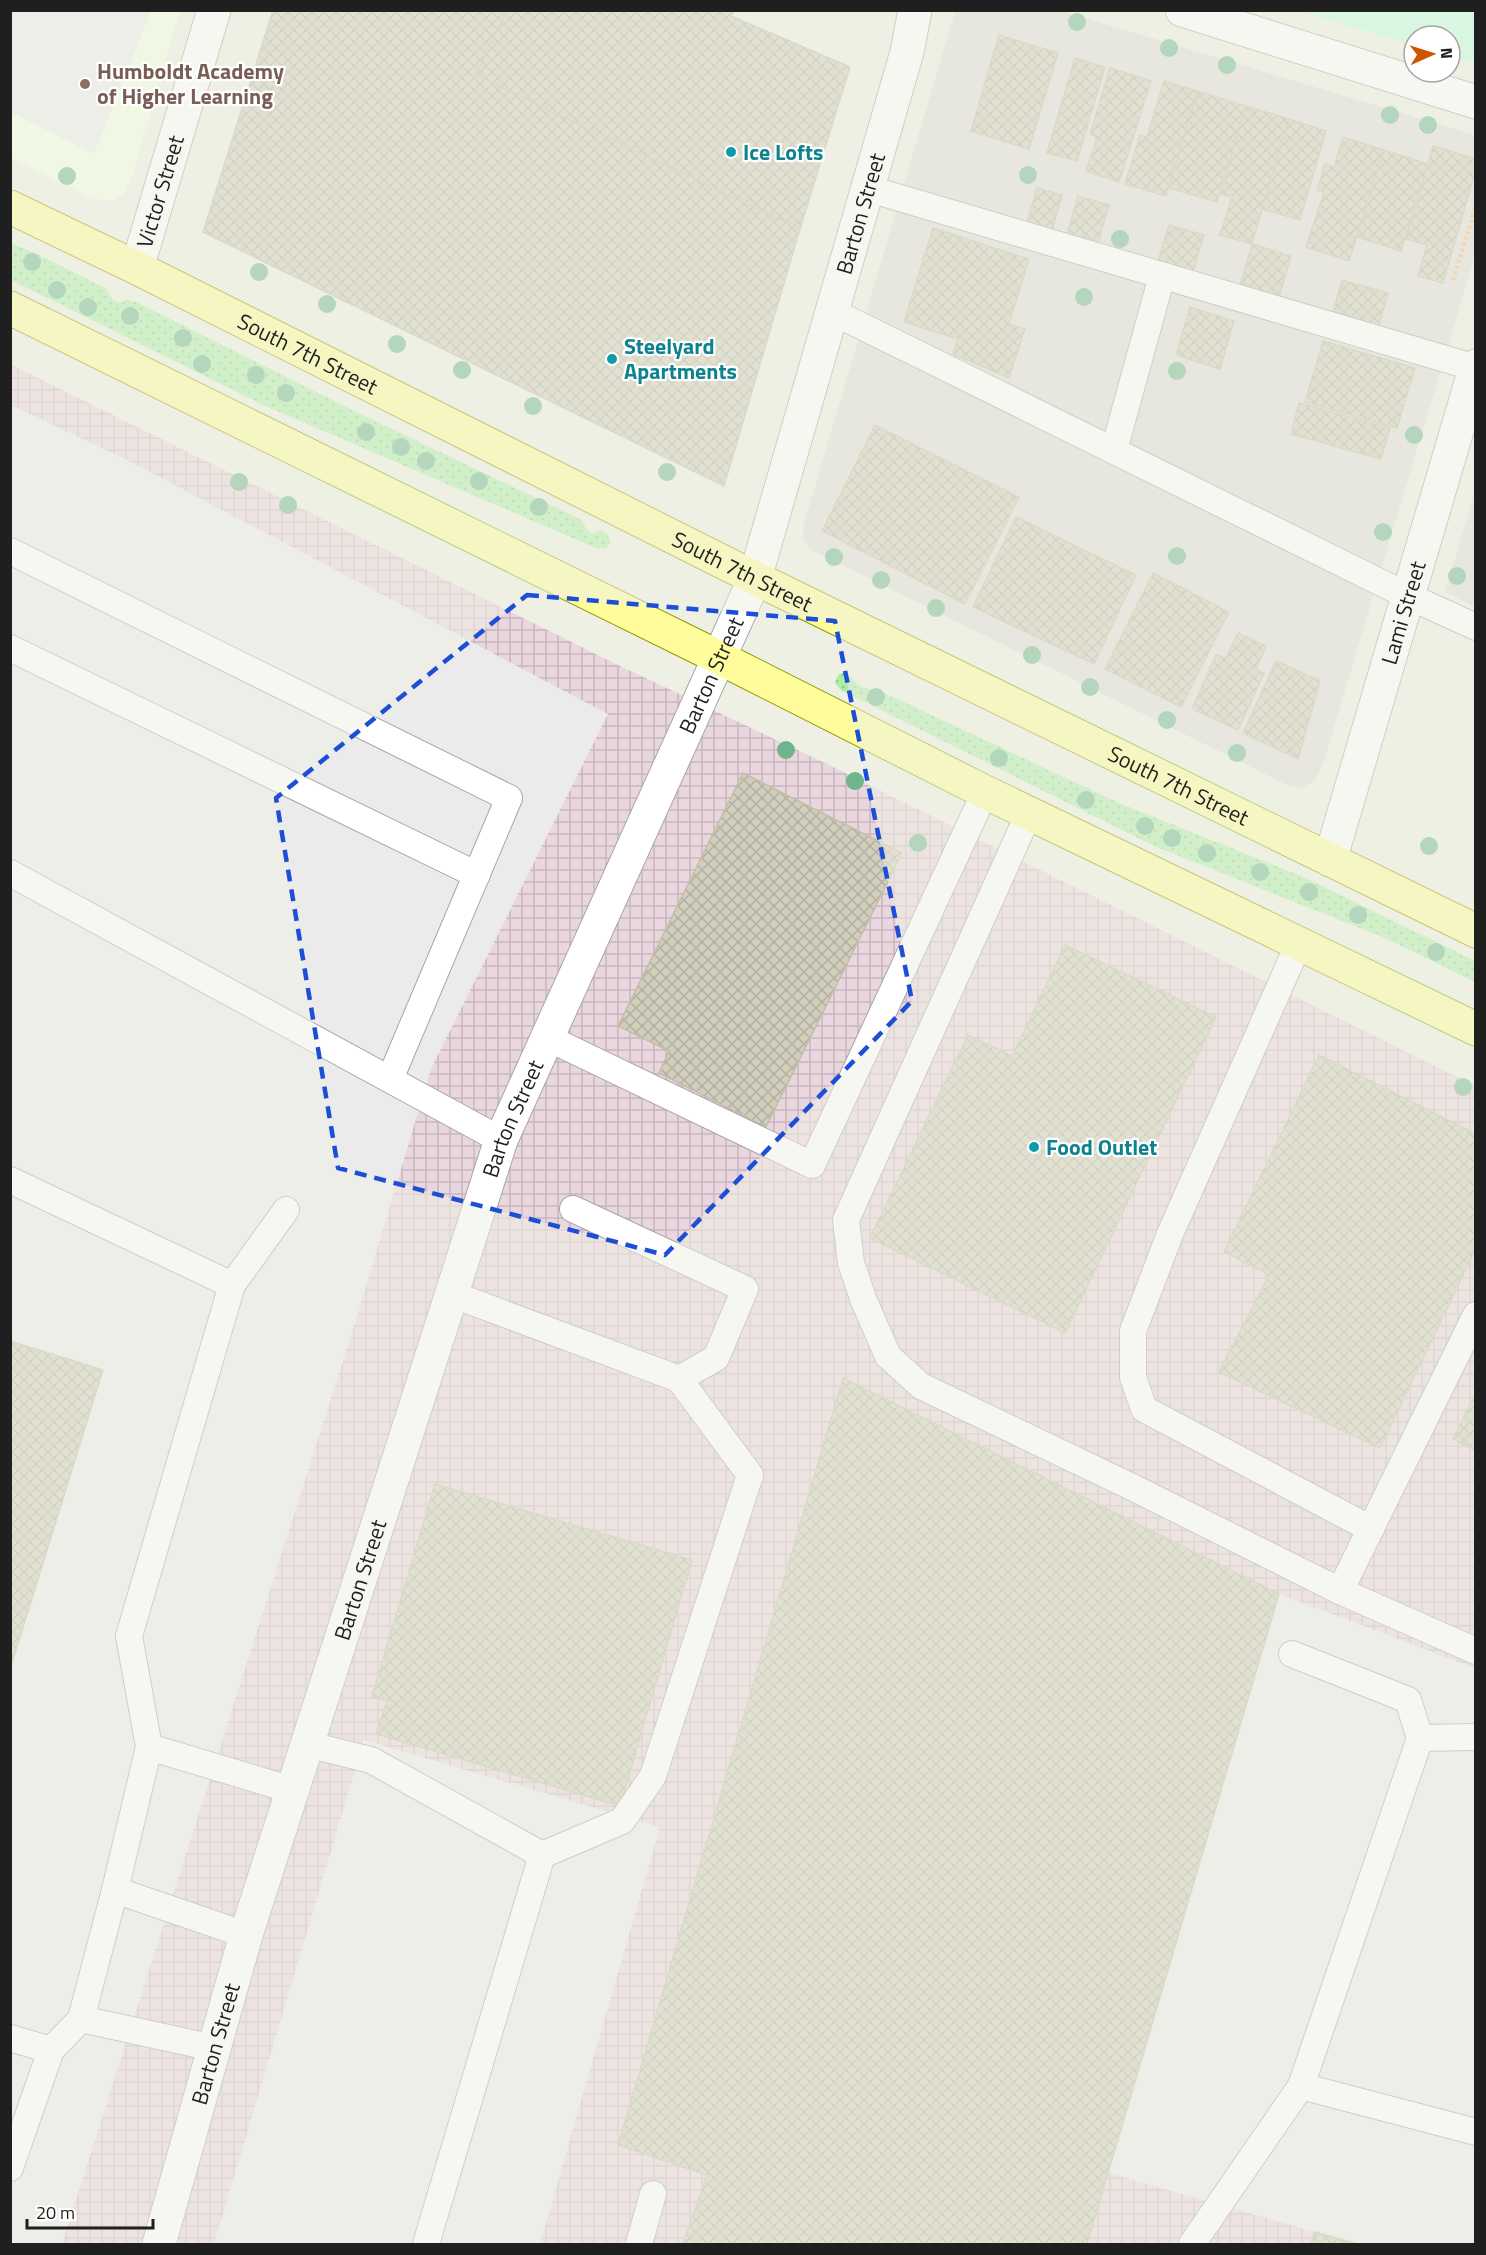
<svg xmlns="http://www.w3.org/2000/svg" width="1486" height="2255" font-family="'Titillium Web',sans-serif">
<style>
.residential{fill:#dddcdc}
.industrial{fill:url(#industrial-grid)}
.education{fill:#f2ffdf}
.grass{fill:url(#grass-dots)}
.park{fill:#bffddd}
.parking{fill:#ebebeb}
.building{fill:url(#building-cross-hatch);stroke:#c3bfa6;stroke-width:1.5}
.lines{fill:none;stroke-linecap:round;stroke-linejoin:round}
.lane-casing{stroke:#a6a6a6;stroke-width:28}
.street-casing{stroke:#a6a6a6;stroke-width:35}
.primary-casing{stroke:#8e9a00;stroke-width:35}
.path{stroke:#ffb567;stroke-width:4;stroke-dasharray:3 3;stroke-linecap:butt}
.lane{stroke:#fff;stroke-width:26}
.street{stroke:#fff;stroke-width:33}
.primary{stroke:#fffd9b;stroke-width:33}
.tree{fill:#6eb58c}
.marked{fill:none;stroke:#1d4ed8;stroke-width:4.5;stroke-dasharray:12 8;stroke-linejoin:round}
.education-dot{fill:#8d6e63;stroke:#fff;stroke-width:2}
.culture-dot{fill:#0f9aa8;stroke:#fff;stroke-width:2}
.labels{text-anchor:middle;dominant-baseline:central;stroke-width:4.5;stroke-linejoin:round;paint-order:stroke}
.education-label{font-size:22px;font-weight:bold;fill:#785e54;stroke:#fff;text-anchor:start}
.culture-label{font-size:22px;font-weight:bold;fill:#0d838f;stroke:#fff;text-anchor:start}
.street-label{font-size:22px;fill:#1f1f1f;stroke:#fff}
</style>
<defs>
<pattern id="industrial-grid" width="8" height="8" patternUnits="userSpaceOnUse" patternTransform="scale(1.5)"><rect width="8" height="8" fill="#ead6de"/><path d="M0 4h8M4 0v8" fill="none" stroke="#c8b7be"/></pattern>
<pattern id="grass-dots" width="8" height="8" patternUnits="userSpaceOnUse" patternTransform="scale(1.5)"><rect width="8" height="8" fill="#adeea7"/><path d="M2 2h.1M6 6h.1" fill="none" stroke="#94cc8f" stroke-width="1.8" stroke-linecap="round"/></pattern>
<pattern id="building-cross-hatch" width="8" height="8" patternUnits="userSpaceOnUse" patternTransform="scale(1.5)"><rect width="8" height="8" fill="#d1cebd"/><path d="M0 0l8 8M0 8l8-8" fill="none" stroke="#b3b0a2"/></pattern>
</defs>
<rect width="100%" height="100%" fill="#eff0e4"/>
<g class="residential">
<path d="M955 11H1062L1475 135V256L1323 764 1316 780 1302 788 1287 785 812 550 804 541 803 527Z"/>
<path d="M1475 491 1476 607H1475L1445 592Z"/>
</g>
<path class="industrial" d="M10 364 620 666 823 762 1475 1086V2244H11Z"/>
<path class="education" d="M10 11H180L132 176 124 193 114 200H104L90 197 11 158Z"/>
<g class="grass">
<path d="M10 243 35 253 107 289 112 299 121 303 126 300 136 302 346 407 582 520 586 529 593 534 600 530 607 534 611 542 606 549 596 548 263 405 11 280Z"/>
<path d="M844 672C858 681 856 690 876 689L1119 803 1306 878 1475 961V982L1385 938 1154 846 841 690 835 683 838 675Z"/>
</g>
<path class="park" d="M1298 11H1475V63L1450 55V36H1414V45Z"/>
<g class="parking">
<path d="M10 11H151L94 154 11 112Z"/>
<path d="M11 405 137 465 608 714 431 1069 355 1323 62 2244H11L10 1669 103 1370 11 1341Z"/>
<path d="M1279 1594 1475 1668V2244H1357L1109 2173Z"/>
<path d="M364 1740 660 1827 540 2244H214Z"/>
</g>
<g class="building">
<path d="M273 10H507L476 75 800 229 724 486 203 232Z"/>
<path d="M507 10H734L731 16 850 67 800 229 476 75Z"/>
<path d="M999 35 1058 53 1029 149 971 131Z"/>
<path d="M1075 58 1105 67 1077 161 1047 153Z"/>
<path d="M1110 68 1151 81 1119 182 1086 171 1097 137 1090 134Z"/>
<path d="M1164 81 1197 91 1166 196 1125 184 1140 135 1147 137Z"/>
<path d="M1197 91 1246 106 1217 202 1169 188Z"/>
<path d="M1246 106 1289 119 1252 244 1220 235 1232 197 1220 194Z"/>
<path d="M1289 119 1326 131 1300 220 1262 209Z"/>
<path d="M1343 137 1384 150 1349 261 1306 247 1324 192 1317 190 1325 164 1334 167Z"/>
<path d="M1433 146 1476 159V170L1443 283 1418 276 1427 245 1406 239Z"/>
<path d="M1384 150 1428 164 1401 251 1357 237Z"/>
<path d="M1037 188 1062 195 1052 230 1027 222Z"/>
<path d="M1078 196 1109 205 1098 243 1067 234Z"/>
<path d="M1169 225 1204 235 1192 275 1157 264Z"/>
<path d="M933 228 1029 259 1009 324 1025 329 1009 378 953 354 958 339 904 322Z"/>
<path d="M1252 244 1291 256 1278 301 1239 289Z"/>
<path d="M1342 280 1388 293 1378 329 1332 316Z"/>
<path d="M1190 307 1234 321 1220 369 1176 355Z"/>
<path d="M1323 341 1415 368 1397 428 1305 402Z"/>
<path d="M1299 403 1390 428 1381 459 1291 434Z"/>
<path d="M875 425 1019 497 965 604 822 531Z"/>
<path d="M1016 517 1136 575 1094 664 973 607Z"/>
<path d="M1153 573 1229 612 1181 707 1105 669Z"/>
<path d="M1238 633 1266 646 1256 669 1264 673 1238 730 1192 709 1216 655 1226 658Z"/>
<path d="M1276 661 1320 681 1298 759 1243 733Z"/>
<path d="M743 773 902 853 766 1127 659 1073 669 1051 618 1026Z"/>
<path d="M1065 945 1216 1017 1065 1333 870 1238 968 1035 1012 1056Z"/>
<path d="M1319 1055 1476 1134V1248L1380 1448 1219 1372 1269 1275 1224 1252Z"/>
<path d="M10 1341 103 1370 10 1669Z"/>
<path d="M843 1378 1279 1594 1087 2244H683L707 2175 618 2145Z"/>
<path d="M1476 1392V1451L1453 1439Z"/>
<path d="M435 1484 692 1560 620 1806 376 1734 387 1701 372 1696Z"/>
<path d="M1315 2232 1357 2244H1311Z"/>
</g>
<g class="lines">
<defs>
<g id="lane">
<path d="M866 188 1476 368"/>
<path d="M831 311 1408 596 1476 627"/>
<path d="M1114 450 1162 276"/>
<path d="M10 551 509 798 390 1079"/>
<path d="M10 648 477 875"/>
<path d="M1029 813 846 1220 851 1263 864 1301 888 1356 921 1386 1134 1488 1340 1591 1476 1651"/>
<path d="M10 873 501 1140"/>
<path d="M1299 943 1170 1234 1133 1331V1377L1144 1409 1371 1529"/>
<path d="M548 1038 812 1165 985 792"/>
<path d="M10 1180 232 1285 129 1636 149 1747 115 1890"/>
<path d="M573 1209 745 1289 716 1358 679 1379"/>
<path d="M232 1285 286 1210"/>
<path d="M1340 1591 1476 1315"/>
<path d="M1292 1654 1408 1700 1420 1738"/>
<path d="M306 1744 371 1760 542 1855"/>
<path d="M149 1747 292 1790"/>
<path d="M81 2019 214 2048"/>
<path d="M10 2038 51 2050"/>
<path d="M1301 2086 1420 1738 1476 1737"/>
<path d="M10 2168 51 2050 81 2019 115 1890 246 1935"/>
<path d="M426 2244 542 1855 622 1821 653 1776 750 1475 679 1379 451 1294"/>
<path d="M639 2244 653 2194"/>
<path d="M1192 2244 1301 2086 1476 2132"/>
</g>
<g id="street">
<path d="M1182 10 1476 102"/>
<path id="s1" d="M137 268 214 10"/>
<path id="s2" d="M1330 860 1476 366"/>
<path id="s3" d="M159 2244 246 1935 501 1140 755 578 907 52 915 10"/>
</g>
<g id="primary">
<path id="s4" d="M10 207 137 268 755 578 1476 931"/>
<path d="M10 308 720 658 985 792 1476 1029"/>
</g>
</defs>
<use href="#lane" class="lane-casing"/>
<use href="#street" class="street-casing"/>
<use href="#primary" class="primary-casing"/>
<path class="path" d="M1453 280 1476 206"/>
<use href="#lane" class="lane"/>
<use href="#street" class="street"/>
<use href="#primary" class="primary"/>
</g>
<g class="tree">
<circle cx="1077" cy="22" r="9"/>
<circle cx="1169" cy="48" r="9"/>
<circle cx="1227" cy="65" r="9"/>
<circle cx="1390" cy="115" r="9"/>
<circle cx="1428" cy="125" r="9"/>
<circle cx="1028" cy="175" r="9"/>
<circle cx="67" cy="176" r="9"/>
<circle cx="1120" cy="239" r="9"/>
<circle cx="32" cy="262" r="9"/>
<circle cx="259" cy="272" r="9"/>
<circle cx="57" cy="290" r="9"/>
<circle cx="1084" cy="297" r="9"/>
<circle cx="327" cy="304" r="9"/>
<circle cx="88" cy="307" r="9"/>
<circle cx="130" cy="316" r="9"/>
<circle cx="183" cy="338" r="9"/>
<circle cx="397" cy="344" r="9"/>
<circle cx="202" cy="364" r="9"/>
<circle cx="462" cy="370" r="9"/>
<circle cx="1177" cy="371" r="9"/>
<circle cx="256" cy="375" r="9"/>
<circle cx="286" cy="393" r="9"/>
<circle cx="533" cy="406" r="9"/>
<circle cx="366" cy="432" r="9"/>
<circle cx="1414" cy="435" r="9"/>
<circle cx="401" cy="447" r="9"/>
<circle cx="426" cy="461" r="9"/>
<circle cx="667" cy="472" r="9"/>
<circle cx="479" cy="481" r="9"/>
<circle cx="239" cy="482" r="9"/>
<circle cx="288" cy="505" r="9"/>
<circle cx="539" cy="507" r="9"/>
<circle cx="1383" cy="532" r="9"/>
<circle cx="1177" cy="556" r="9"/>
<circle cx="834" cy="557" r="9"/>
<circle cx="1457" cy="576" r="9"/>
<circle cx="881" cy="580" r="9"/>
<circle cx="936" cy="608" r="9"/>
<circle cx="1032" cy="655" r="9"/>
<circle cx="1090" cy="687" r="9"/>
<circle cx="876" cy="697" r="9"/>
<circle cx="1167" cy="720" r="9"/>
<circle cx="786" cy="750" r="9"/>
<circle cx="1237" cy="753" r="9"/>
<circle cx="999" cy="758" r="9"/>
<circle cx="855" cy="781" r="9"/>
<circle cx="1086" cy="800" r="9"/>
<circle cx="1145" cy="826" r="9"/>
<circle cx="1172" cy="838" r="9"/>
<circle cx="918" cy="843" r="9"/>
<circle cx="1429" cy="846" r="9"/>
<circle cx="1207" cy="853" r="9"/>
<circle cx="1260" cy="872" r="9"/>
<circle cx="1309" cy="892" r="9"/>
<circle cx="1358" cy="915" r="9"/>
<circle cx="1436" cy="952" r="9"/>
<circle cx="1463" cy="1087" r="9"/>
</g>
<path d="M0 0H1486V2255H0ZM527 595 835 621 912 1001 665 1255 338 1168 276 798Z" fill="#eff0e4" fill-opacity=".55" fill-rule="evenodd"/>
<path class="marked" d="M527 595 835 621 912 1001 665 1255 338 1168 276 798Z"/>
<circle class="education-dot" cx="85" cy="84" r="6"/>
<g class="culture-dot">
<circle cx="731" cy="152" r="6"/>
<circle cx="612" cy="359" r="6"/>
<circle cx="1034" cy="1147" r="6"/>
</g>
<g class="labels">
<g class="education-label">
<text x="97" y="71">Humboldt Academy<tspan x="97" dy="25">of Higher Learning</tspan></text>
</g>
<g class="culture-label">
<text x="743" y="152">Ice Lofts</text>
<text x="624" y="346">Steelyard<tspan x="624" dy="25">Apartments</tspan></text>
<text x="1046" y="1147">Food Outlet</text>
</g>
<g class="street-label">
<text stroke="none"><textPath href="#s1" startOffset="80">Victor Street</textPath></text>
<text stroke="none"><textPath href="#s3" startOffset="2152">Barton Street</textPath></text>
<text stroke="none"><textPath href="#s4" startOffset="332">South 7th Street</textPath></text>
<text stroke="none"><textPath href="#s4" startOffset="818">South 7th Street</textPath></text>
<text stroke="none"><textPath href="#s2" startOffset="258">Lami Street</textPath></text>
<text stroke="none"><textPath href="#s3" startOffset="1666">Barton Street</textPath></text>
<text stroke="none"><textPath href="#s4" startOffset="1304">South 7th Street</textPath></text>
<text stroke="none"><textPath href="#s3" startOffset="1180">Barton Street</textPath></text>
<text stroke="none"><textPath href="#s3" startOffset="694">Barton Street</textPath></text>
<text stroke="none"><textPath href="#s3" startOffset="208">Barton Street</textPath></text>
</g>
</g>
<rect width="1486" height="2255" fill="none" stroke="#1f1f1f" stroke-width="24"/>
<g transform="translate(1432 54) rotate(87)"><circle r="28" fill="#ffffff" stroke="#a5a5a5" stroke-width="1.5"/>
<path d="M0-4.5L10 22L0 15L-10 22Z" fill="#ce5500"/>
<text y="-9" font-size="16" font-weight="bold" text-anchor="middle" fill="#1f1f1f">N</text>
</g>
<path d="M27 2219v9h126v-9" fill="none" stroke="#1f1f1f" stroke-width="3"/>
<text x="36" y="2219" font-size="18" fill="#1f1f1f" stroke="#ffffff" stroke-width="4.5" paint-order="stroke">20 m</text>
</svg>
